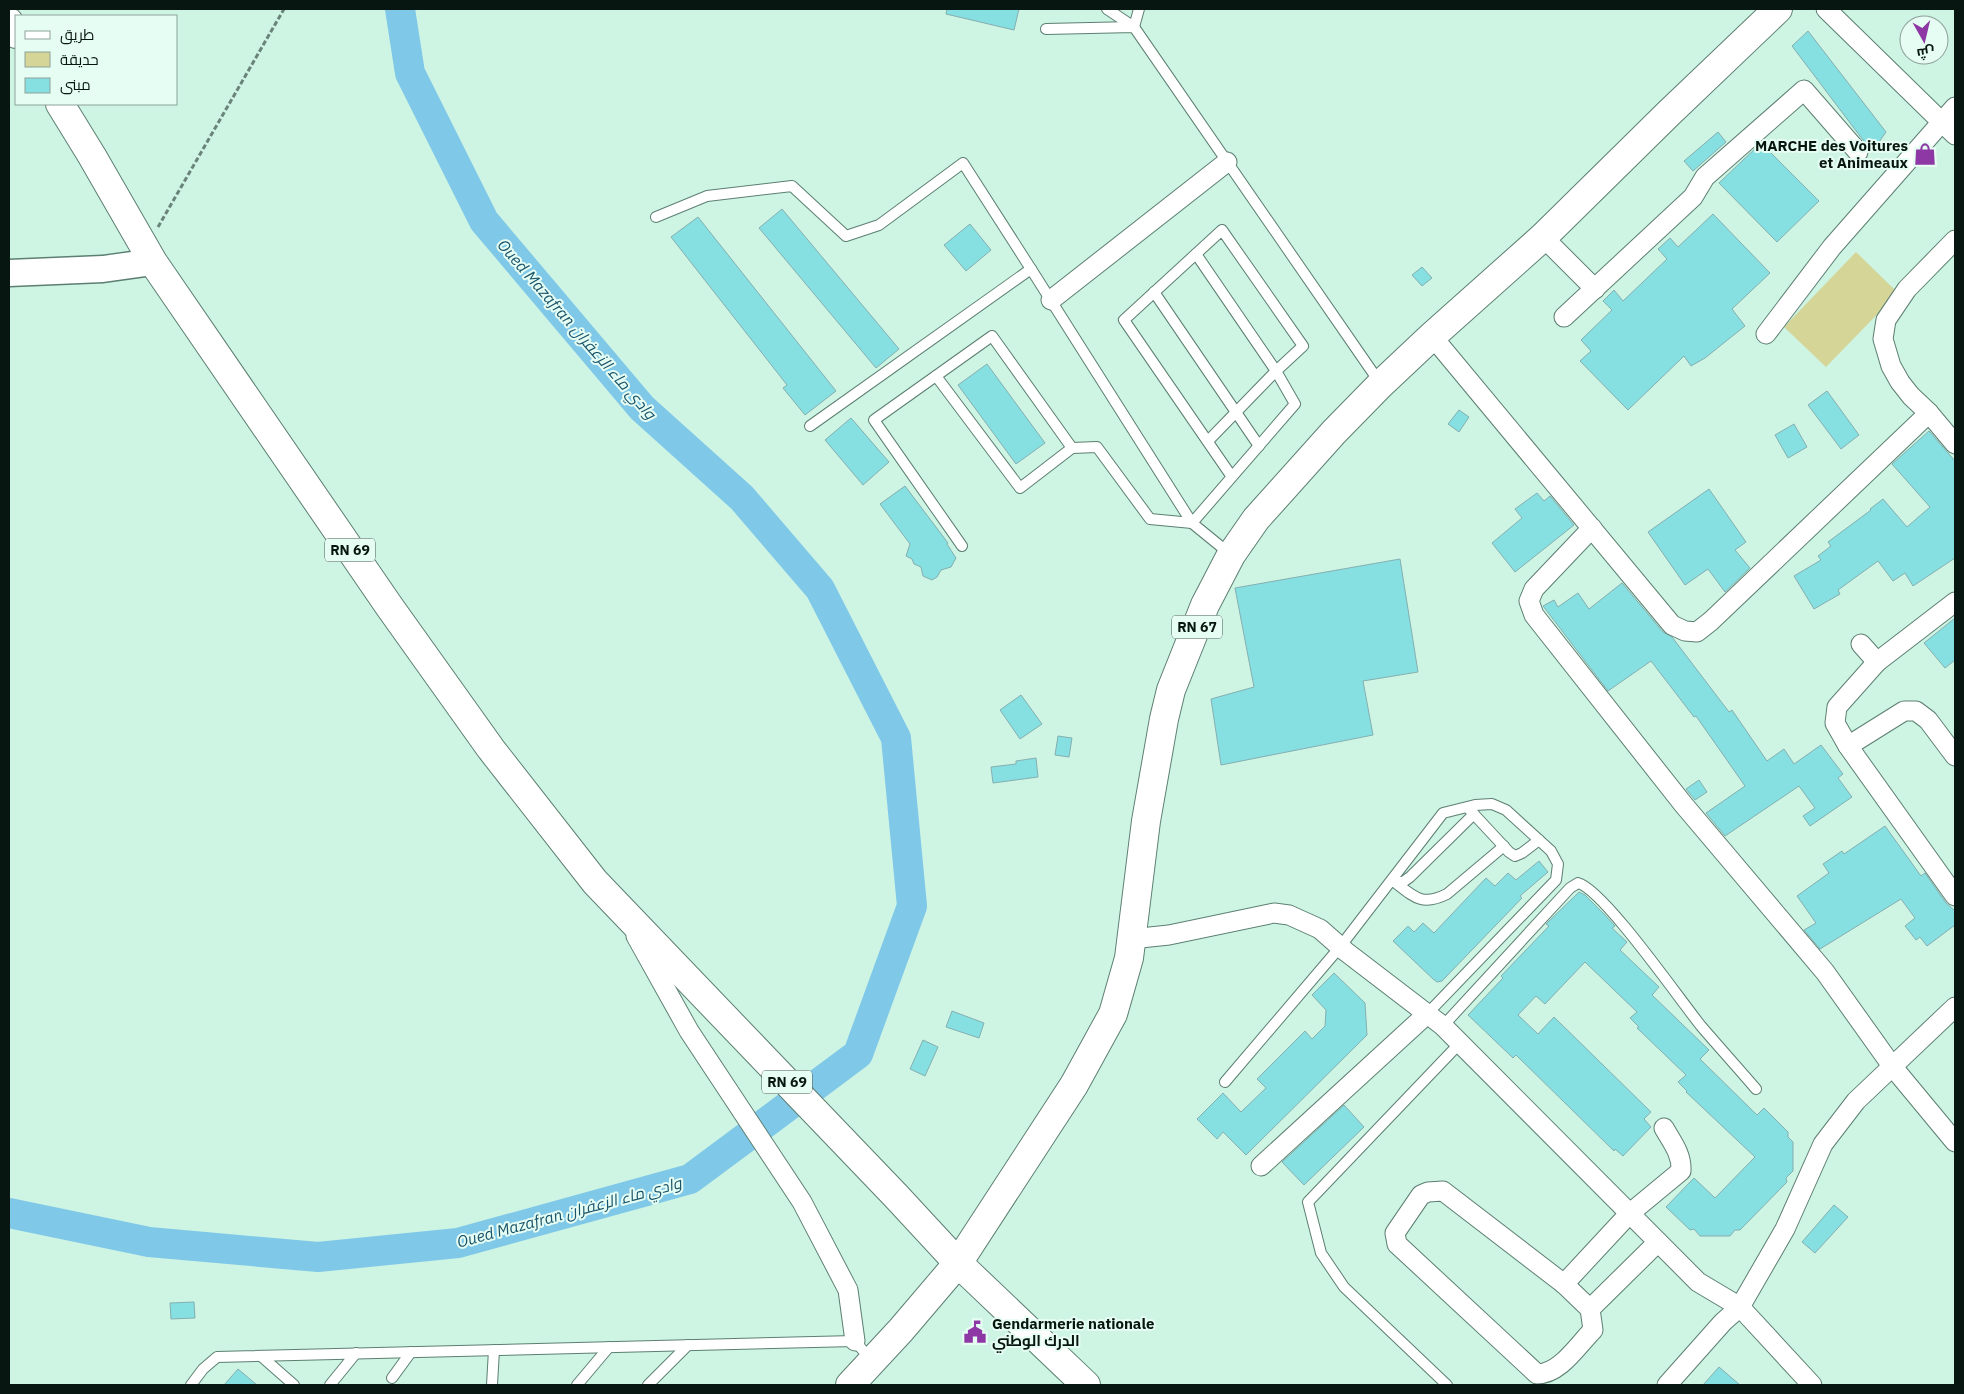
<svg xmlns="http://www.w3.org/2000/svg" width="1964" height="1394" font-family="'IBM Plex Sans',Cairo,sans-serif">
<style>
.green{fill:#d5d597}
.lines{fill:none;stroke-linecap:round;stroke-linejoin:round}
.river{stroke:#80c8e8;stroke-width:30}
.building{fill:#86dfe1;stroke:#85afb0}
.service-casing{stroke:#5c7f71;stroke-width:12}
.minor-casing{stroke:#5c7f71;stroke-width:21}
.secondary-casing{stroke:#5c7f71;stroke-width:29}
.primary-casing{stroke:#5c7f71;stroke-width:30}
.path{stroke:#6a847a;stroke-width:3;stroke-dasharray:5 2.5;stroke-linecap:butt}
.service{stroke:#fff;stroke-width:10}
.minor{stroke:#fff;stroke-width:19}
.secondary{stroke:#fff;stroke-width:26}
.primary{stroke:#fff;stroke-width:28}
.labels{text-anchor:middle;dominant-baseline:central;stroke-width:4;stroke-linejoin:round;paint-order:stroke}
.shield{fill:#e6fdf3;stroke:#4b5b55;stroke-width:1}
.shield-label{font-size:14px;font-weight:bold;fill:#081611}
.poi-label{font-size:15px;font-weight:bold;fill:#081611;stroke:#e6fdf3;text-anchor:end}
.water-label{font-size:16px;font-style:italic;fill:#1a546b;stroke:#e6fdf3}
</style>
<rect width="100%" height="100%" fill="#cef4e4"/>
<path class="green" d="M1856 252 1898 293 1826 367 1784 327Z"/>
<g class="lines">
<path class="river" d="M9 1213 149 1242 318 1257 458 1243 690 1179 858 1054 912 906 896 738 820 589 742 498 642 408 484 221 410 73 400 9"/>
</g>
<g class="building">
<path d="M947 9H1019L1014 30 946 14Z"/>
<path d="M1808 31 1886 132 1872 152 1792 46Z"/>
<path d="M1718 132 1726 142 1693 171 1684 161Z"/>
<path d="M1761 143 1819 201 1777 242 1719 183Z"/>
<path d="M782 209 899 349 876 368 759 228Z"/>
<path d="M1713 214 1770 273 1732 309 1745 326 1705 358 1691 366 1684 356 1628 410 1580 361 1591 351 1581 340 1612 310 1603 301 1614 290 1623 301 1667 259 1658 249 1670 238 1678 247Z"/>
<path d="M698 217 836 391 805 415 783 388 787 385 671 237Z"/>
<path d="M970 224 991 250 966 271 944 245Z"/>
<path d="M1422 267 1432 278 1422 286 1412 275Z"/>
<path d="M987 364 1045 443 1016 464 958 385Z"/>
<path d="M1827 391 1859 435 1841 449 1808 405Z"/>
<path d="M1459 410 1469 417 1459 432 1448 424Z"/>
<path d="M851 418 889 462 863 485 825 440Z"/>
<path d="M1794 424 1807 447 1788 458 1775 435Z"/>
<path d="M1929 431 1955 461V558L1913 586 1905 573 1893 581 1878 561 1838 590 1840 594 1814 609 1794 576 1821 560 1818 556 1831 546 1828 542 1871 510 1870 509 1883 499 1907 527 1930 507 1892 464Z"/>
<path d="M905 486 948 543 947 544 956 558 951 567 941 570 937 577 932 580 923 576 921 567 914 564 912 559 906 556 910 544 880 504Z"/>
<path d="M1709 489 1746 542 1735 550 1750 568 1725 592 1708 569 1685 585 1648 532Z"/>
<path d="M1537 493 1544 501 1550 496 1574 525 1515 572 1492 543 1522 518 1515 509Z"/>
<path d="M1400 559 1418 672 1363 681 1373 735 1221 765 1211 699 1254 687 1235 588Z"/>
<path d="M1622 583 1663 632 1672 637 1729 712 1732 710 1767 761 1784 749 1794 764 1821 745 1843 774 1838 778 1852 797 1810 826 1803 816 1815 808 1799 786 1725 836 1706 813 1745 786 1696 716 1694 717 1651 661 1608 691 1543 606 1554 600 1558 607 1578 593 1589 609Z"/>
<path d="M1955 618V660L1945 668 1924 643Z"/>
<path d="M1021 695 1042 724 1020 739 1000 710Z"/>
<path d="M1058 736 1072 738 1069 757 1055 755Z"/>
<path d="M1036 758 1038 777 993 783 991 767 1016 764V761Z"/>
<path d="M1699 780 1707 792 1695 800 1686 789Z"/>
<path d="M1885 826 1921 876 1925 873 1946 903 1955 911V925L1927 946 1920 937 1916 940 1905 926 1915 918 1901 899 1820 949 1804 930 1816 923 1797 896 1829 873 1823 864 1842 851 1844 854Z"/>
<path d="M1539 861 1548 872 1520 896 1522 898 1442 981 1437 982 1433 979 1393 941 1408 926 1414 932 1423 923 1434 933 1486 878 1495 886 1508 873 1516 880Z"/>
<path d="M1579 892 1585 895 1603 913 1615 926 1612 928 1627 942 1620 950 1659 987 1652 995 1709 1050 1700 1059 1757 1115 1764 1108 1788 1132V1137L1793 1142V1171L1786 1178 1787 1182 1740 1230H1735L1730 1236H1700L1694 1229 1690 1230 1666 1207 1694 1178 1715 1198 1755 1157 1686 1092 1687 1091 1678 1082 1686 1075 1637 1028 1639 1027 1630 1018 1637 1012 1585 962 1545 1004 1536 996 1518 1015 1538 1034 1554 1017 1651 1112 1644 1119 1651 1127 1623 1156 1615 1149 1614 1151 1516 1055 1513 1058 1468 1015 1503 978 1501 976 1549 926 1546 924Z"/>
<path d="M1334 973 1365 1003 1367 1035 1246 1155 1223 1132 1217 1139 1197 1119 1223 1093 1241 1112 1266 1088 1257 1079 1305 1031 1312 1039 1325 1026 1326 1010 1312 995Z"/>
<path d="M952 1011 984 1023 979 1038 946 1027Z"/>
<path d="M923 1040 938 1047 925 1076 910 1069Z"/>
<path d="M1344 1105 1364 1127 1304 1185 1282 1162Z"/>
<path d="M1834 1205 1848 1217 1815 1253 1802 1242Z"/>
<path d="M194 1302 195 1318 171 1319 170 1303Z"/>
<path d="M1719 1367 1740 1385H1703Z"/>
<path d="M238 1369 257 1385H224Z"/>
</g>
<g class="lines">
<defs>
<g id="service">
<path d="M1107 9 1134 27 1139 9"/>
<path d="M1046 29 1134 27 1380 383"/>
<path d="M656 217 707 196 792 186 846 236 879 225 963 163 1031 269"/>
<path d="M1196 254 1276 371 1208 441"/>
<path d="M1154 292 1259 446"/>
<path d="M936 376 1020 488 1072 448"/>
<path d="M810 426 1031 269 1192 523 1230 554"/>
<path d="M962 546 874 420 992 336 1072 448 1097 447 1150 519 1192 523 1295 404 1276 371 1303 346 1222 230 1124 320 1232 477"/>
<path d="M1469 809 1509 852 1515 856 1522 853 1539 840"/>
<path d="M1393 882H1403L1410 877 1474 814"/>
<path d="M1396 883C1415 898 1423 906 1447 894L1504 846"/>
<path d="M1443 1026 1570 888 1578 883C1603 889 1680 1000 1701 1026 1719 1047 1738 1068 1756 1089"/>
<path d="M1225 1082 1340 947 1443 813 1475 805 1492 804 1506 810 1551 851 1558 864 1556 880 1427 1014"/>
<path d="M261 1356 294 1385"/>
<path d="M392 1378 411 1352"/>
<path d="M191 1385 203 1369 217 1357 855 1341 871 1360"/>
<path d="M330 1385 356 1353"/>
<path d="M492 1385 494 1350"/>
<path d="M577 1385 609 1347"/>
<path d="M648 1385 688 1345"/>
<path d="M1447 1385 1344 1287 1321 1253 1308 1202 1460 1043"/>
</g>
<g id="minor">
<path d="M1826 9 1955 135"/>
<path d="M1543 237 1595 289"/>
<path d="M1955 240 1907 289 1886 320 1883 339 1891 366 1900 382 1911 396 1929 413 1955 444"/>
<path d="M1051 300 1227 162"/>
<path d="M1564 317 1693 197 1705 177 1804 90 1858 152"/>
<path d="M1766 334 1832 247 1955 107"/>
<path d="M1432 336 1672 625 1685 631 1697 632 1711 621 1929 413"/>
<path d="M1592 528 1534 589 1529 601 1534 615 1683 804 1825 972 1892 1066 1955 1142"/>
<path d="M1861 644 1877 662 1955 602"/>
<path d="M1877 662 1837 707 1835 723 1848 746 1955 896"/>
<path d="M1848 746 1904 711H1916L1928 720 1955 756"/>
<path d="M636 936 689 1031 802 1202 848 1290 855 1341"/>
<path d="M1131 939 1169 935 1274 913 1289 915 1320 929 1345 951 1443 1026 1698 1282 1740 1307 1812 1385"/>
<path d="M1261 1166 1427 1014"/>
<path d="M1443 1191 1564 1284 1590 1309 1593 1330C1577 1346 1560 1374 1537 1374L1397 1244 1395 1233 1421 1195 1428 1192Z"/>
<path d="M1564 1284 1629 1214 1681 1171C1682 1154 1672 1142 1664 1128"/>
<path d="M1590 1309 1658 1242"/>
<path d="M1667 1385 1723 1322 1740 1307 1785 1229 1823 1144 1856 1101 1955 1007"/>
</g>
<path id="secondary" d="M9 273 103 269 153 262"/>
<g id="primary">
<path d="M9 22 16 34"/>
<path d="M60 104 92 156 153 262 389 606 491 749 595 882 896 1196 958 1263 1086 1385"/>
<path d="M850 1385 901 1330 958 1263 1074 1085 1113 1014 1129 958 1146 821 1164 719 1171 690 1205 605 1231 555 1256 519 1334 432 1381 384 1432 336 1543 237 1669 113 1778 9"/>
</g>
</defs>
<use href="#service" class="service-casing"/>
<use href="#minor" class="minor-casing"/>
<use href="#secondary" class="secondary-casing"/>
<use href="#primary" class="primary-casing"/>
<path class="path" d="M158 227 284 9"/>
<use href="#service" class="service"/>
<use href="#minor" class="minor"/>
<use href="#secondary" class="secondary"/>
<use href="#primary" class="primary"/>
</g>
<defs>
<symbol id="shop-bare" viewBox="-9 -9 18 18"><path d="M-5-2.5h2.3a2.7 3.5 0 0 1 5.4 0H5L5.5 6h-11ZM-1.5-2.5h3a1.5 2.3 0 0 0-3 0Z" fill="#8e38a5" stroke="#e6fdf3" stroke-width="2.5" paint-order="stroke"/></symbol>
<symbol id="civic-bare" viewBox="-9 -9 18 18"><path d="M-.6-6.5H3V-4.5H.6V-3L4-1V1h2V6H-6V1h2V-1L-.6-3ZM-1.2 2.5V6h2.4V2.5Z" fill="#8e38a5" stroke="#e6fdf3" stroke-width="2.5" paint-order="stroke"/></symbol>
</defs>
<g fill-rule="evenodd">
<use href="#shop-bare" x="1909" y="138" width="32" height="32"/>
<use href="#civic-bare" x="959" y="1316" width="32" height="32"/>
</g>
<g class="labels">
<g class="shield">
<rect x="325" y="538.5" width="50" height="23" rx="4"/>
<rect x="1172" y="615.5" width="50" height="23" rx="4"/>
<rect x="762" y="1070.5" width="50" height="23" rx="4"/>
</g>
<g class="shield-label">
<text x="350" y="550">RN 69</text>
<text x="1197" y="627">RN 67</text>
<text x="787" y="1082">RN 69</text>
</g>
<g class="poi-label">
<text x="1908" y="145">MARCHE des Voitures<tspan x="1908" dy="17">et Animeaux</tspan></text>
<text x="992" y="1323" text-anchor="start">Gendarmerie nationale<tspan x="992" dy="17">الدرك الوطني</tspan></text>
</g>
<g class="water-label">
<text transform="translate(577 329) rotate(49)">Oued Mazafran وادي ماء الزعفران</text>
<text transform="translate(569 1212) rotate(-15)">Oued Mazafran وادي ماء الزعفران</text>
</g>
</g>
<rect width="1964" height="1394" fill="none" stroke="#081611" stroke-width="20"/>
<rect x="15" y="15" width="162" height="90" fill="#e6fdf3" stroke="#8da199"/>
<rect x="25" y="31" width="25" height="8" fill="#ffffff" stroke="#8da199"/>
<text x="60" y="40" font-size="15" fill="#081611">طريق</text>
<rect x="25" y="52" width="25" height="15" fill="#d5d597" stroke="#8da199"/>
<text x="60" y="65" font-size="15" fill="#081611">حديقة</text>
<rect x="25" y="78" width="25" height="15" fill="#86dfe1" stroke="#8da199"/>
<text x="60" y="90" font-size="15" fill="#081611">مبنى</text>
<g transform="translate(1924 40) rotate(172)"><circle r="24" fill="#e6fdf3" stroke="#8da199"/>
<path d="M0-4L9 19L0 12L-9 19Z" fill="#8e38a5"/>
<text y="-8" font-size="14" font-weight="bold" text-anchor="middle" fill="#081611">ش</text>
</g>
</svg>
